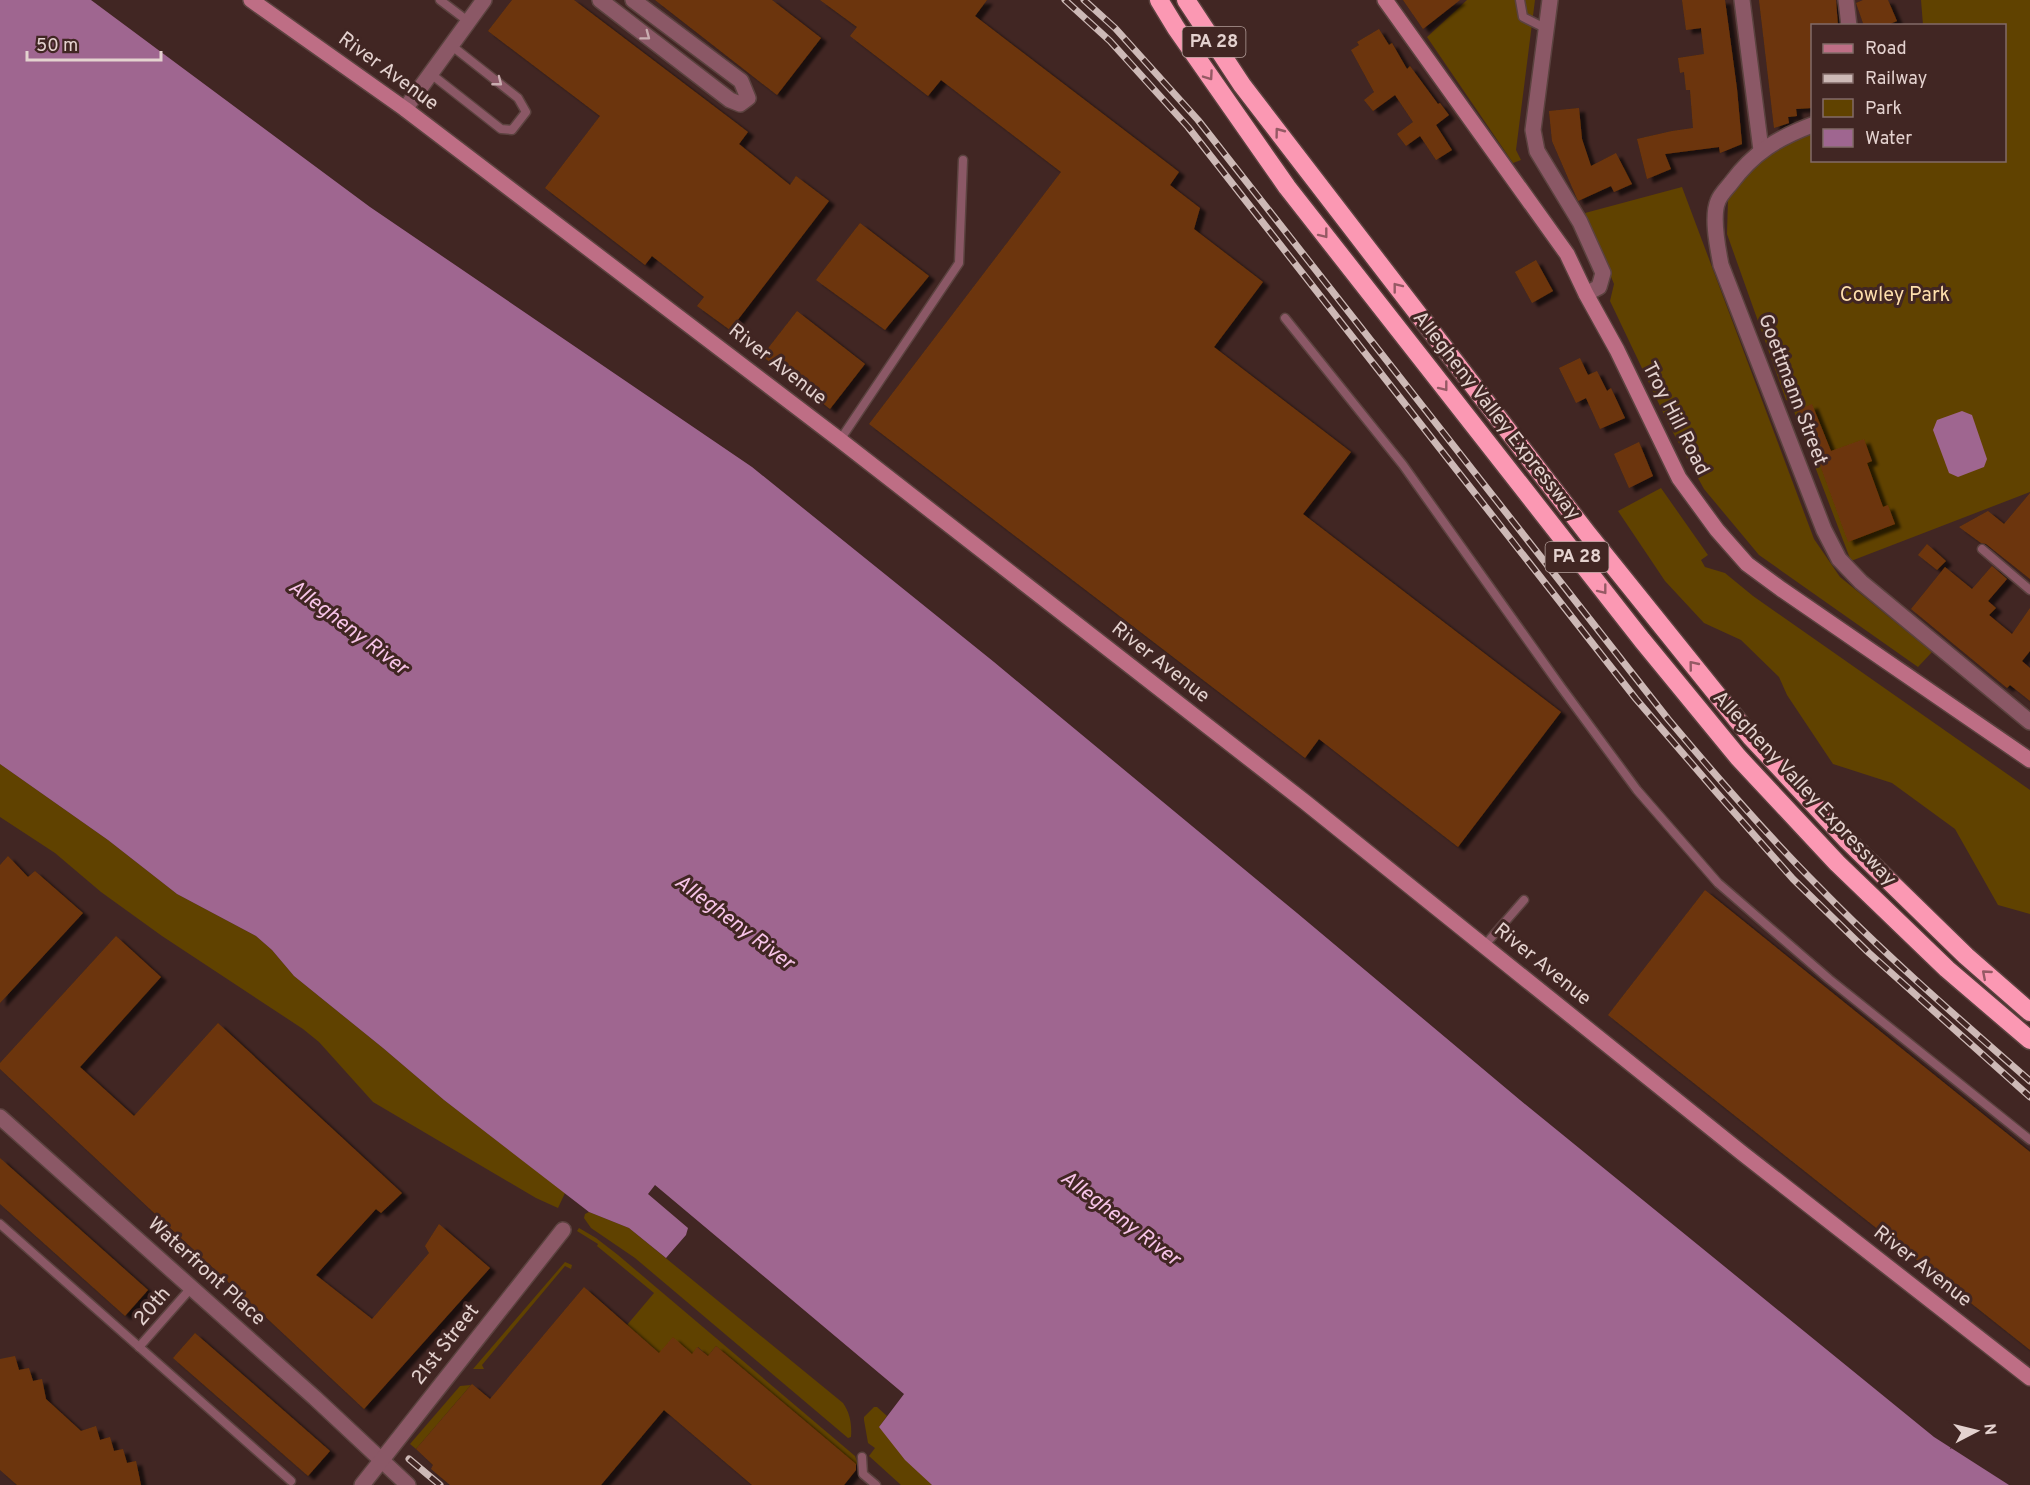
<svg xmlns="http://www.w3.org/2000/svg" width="2030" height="1485" font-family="Overpass,sans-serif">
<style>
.green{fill:#604200}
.water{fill:#9f6690}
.building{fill:#6c360a;filter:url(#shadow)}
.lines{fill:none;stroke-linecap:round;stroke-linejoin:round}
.lane-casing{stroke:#5b423f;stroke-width:11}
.street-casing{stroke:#5b423f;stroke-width:18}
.secondary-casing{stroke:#5b423f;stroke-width:18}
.highway-casing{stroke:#5b423f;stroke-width:21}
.lane{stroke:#8b5866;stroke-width:8}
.street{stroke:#8b5866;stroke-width:15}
.secondary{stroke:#be6e85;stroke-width:15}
.highway{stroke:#fb98b3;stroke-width:18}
.rail-casing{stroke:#cdb9b6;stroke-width:7}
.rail{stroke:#412623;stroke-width:4.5;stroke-dasharray:14;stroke-linecap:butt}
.oneway{stroke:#c9adb0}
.oneway2{stroke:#955964}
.labels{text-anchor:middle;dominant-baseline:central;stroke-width:6;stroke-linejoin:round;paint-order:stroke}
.shield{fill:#412623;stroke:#b39e9b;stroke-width:1.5}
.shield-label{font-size:18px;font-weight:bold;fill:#e4d2cf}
.street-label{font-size:20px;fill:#e4d2cf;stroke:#412623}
.park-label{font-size:20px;fill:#fedfad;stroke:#412623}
.water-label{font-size:21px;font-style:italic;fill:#f7c4e8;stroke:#412623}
</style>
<defs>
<filter id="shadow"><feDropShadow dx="6" dy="4" stdDeviation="1.5" flood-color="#0009"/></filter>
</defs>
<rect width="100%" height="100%" fill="#412623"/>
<g class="green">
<path d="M1467 0H1535L1516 150 1521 160 1513 163 1427 37Z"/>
<path d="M1921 0H2030V492L1851 561 1790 401 1786 400 1727 234 1728 199 1760 161 1793 138 1812 131V160H2004V26L1923 25Z"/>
<path d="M1682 187 1814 539 1840 577 1932 652 1918 667 1759 555 1704 489 1670 427 1610 301 1614 284 1585 213Z"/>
<path d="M1661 488 1708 555 1701 560 1705 567 1725 573 1753 596 2030 790V914L1998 905 1955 829 1892 783 1833 764 1787 695 1779 677 1741 640 1704 623 1665 581 1618 511Z"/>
<path d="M0 764 108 840 177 894 256 936 272 950 294 976 383 1048 444 1100 565 1193 558 1208 536 1198 373 1102 319 1042 303 1029 162 936 101 892 55 853 0 817Z"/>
<path d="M589 1212 629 1228 843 1403C850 1413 852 1424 851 1437L848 1438 635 1258 591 1228 584 1218 585 1214Z"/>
<path d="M579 1228 596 1238 618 1255 855 1456 859 1467 716 1346 708 1356 698 1347 692 1354 659 1353 627 1325 654 1293 597 1246 598 1244 577 1231Z"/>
<path d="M565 1262 572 1265 571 1269 565 1266 482 1365 484 1369H473Z"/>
<path d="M471 1385 416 1449 410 1444 460 1386Z"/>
<path d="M874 1407H877L887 1416 879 1427 932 1485H901L869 1456 875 1448 868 1443 864 1420V1417Z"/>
</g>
<g class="water">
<path d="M0 0H91L370 207 752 467 994 662 1297 913 1520 1100 1934 1437 2009 1485H932L905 1460 879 1427 904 1394 655 1185 648 1194 688 1228 686 1235 666 1258 629 1228 589 1212 444 1100 383 1048 294 976 272 950 256 936 177 894 108 840 0 764Z"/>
<path d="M1962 411 1972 415 1987 459 1984 467 1958 477 1949 473 1933 430 1937 420Z"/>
</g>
<g class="building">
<path d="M512 0H574L748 132 739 144 790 185 796 176 829 201 730 330 697 306 704 297 652 256 645 265 545 188 600 116 488 31Z"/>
<path d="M655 0H772L821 38 777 95Z"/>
<path d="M820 0H987L975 16 1179 172 1170 185 1200 208 1194 229 1263 282 1214 347 1351 452 1303 514 1561 712 1458 847 1319 739 1305 758 869 424 1061 172 941 80 928 96 850 36 857 27Z"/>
<path d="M1403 0H1460L1423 29Z"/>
<path d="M1682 0H1725L1737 89 1742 144 1720 153 1719 147 1665 154 1671 169 1647 179 1637 139 1672 131 1693 128 1690 90H1686L1684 72 1680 73 1678 58 1704 54 1701 28 1686 30Z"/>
<path d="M1759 0H1836L1838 26H1812V108L1796 109 1797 116 1788 117 1789 123 1774 128Z"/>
<path d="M1863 0H1888L1897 21 1885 26H1864L1856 3Z"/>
<path d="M1379 29 1389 45 1392 43 1407 69 1410 66 1438 104 1440 103 1449 115 1436 125 1452 150 1436 160 1420 136 1406 146 1397 134 1413 122 1395 95 1373 111 1364 100 1374 92 1351 50 1359 45 1357 42Z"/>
<path d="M1579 108 1582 139 1591 166 1616 153 1632 184 1614 192 1611 186 1578 201 1552 141 1549 111Z"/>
<path d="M860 223 929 276 885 330 816 280Z"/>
<path d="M1536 260 1553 291 1532 303 1515 272Z"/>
<path d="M797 311 865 364 830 409 762 356Z"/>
<path d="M1580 358 1588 375 1597 371 1607 391 1611 388 1625 418 1600 429 1586 398 1576 403 1559 368Z"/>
<path d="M1812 404 1831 451 1864 439 1872 461 1867 463 1883 507 1888 505 1895 524 1848 542 1809 435H1807L1797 410Z"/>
<path d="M1639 442 1653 476 1629 488 1614 454Z"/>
<path d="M2030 493V579L1986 544 1981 543 1959 527 1988 511 2004 524Z"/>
<path d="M1927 544 1946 561 1937 570 1918 555Z"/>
<path d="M1992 566 2007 579 1988 601 1996 608 1989 615 2012 634 2030 608V651L2022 661 2030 668V701L2010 685 2007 688 1911 609 1945 567 1972 589Z"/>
<path d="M8 856 28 877 35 871 83 913 0 1003V865Z"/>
<path d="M1705 890 2030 1152V1350L1608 1015Z"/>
<path d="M116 936 161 977 80 1067 134 1116 218 1023 402 1193 381 1213 376 1209 316 1275 372 1319 429 1253 425 1246 439 1224 490 1268 364 1409 0 1069V1063Z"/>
<path d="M0 1158 148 1290 125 1316 0 1204Z"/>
<path d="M584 1287 659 1353 673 1337 692 1354 697 1347 708 1356 716 1346 856 1464V1470L844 1485H752L664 1410 601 1485H450L431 1469 433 1465 416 1449 472 1384 490 1399Z"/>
<path d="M195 1333 330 1451 308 1476 173 1358Z"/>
<path d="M15 1356 19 1370 29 1368 33 1381 42 1379 46 1399 81 1431 96 1426 100 1440 110 1437 114 1451 123 1449 127 1463 136 1461 141 1485H17L0 1470V1359Z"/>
</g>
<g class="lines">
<defs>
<g id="lane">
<path d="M440 0 469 22"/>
<path d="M1520 0 1523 17 1547 29"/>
<path d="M431 74 501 129 512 130 526 112 518 98 452 46"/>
<path d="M1285 318 1403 465 1561 687 1637 790 1718 883 1829 979 2030 1140"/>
<path d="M840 440 959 263 963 160"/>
<path d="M1982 549 2030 590"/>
<path d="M1484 946 1524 900"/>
<path d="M0 1224 291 1481"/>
<path d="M139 1347 191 1288"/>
<path d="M862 1457 863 1474 876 1485"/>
</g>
<g id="street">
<path d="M600 0 730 100 740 104 748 98 741 81 633 0"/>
<path d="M1550 0 1533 130 1537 151 1580 222 1603 273 1599 287 1586 294"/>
<path d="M1742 0 1761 150"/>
<path d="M1846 0 1849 26"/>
<path d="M405 109 484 0"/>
<path d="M1812 125C1778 138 1754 152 1731 183 1727 188 1720 195 1718 201 1711 217 1718 249 1721 265L1824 530 1839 559 1861 582 2030 722"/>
<path d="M0 1117 315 1398 408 1485"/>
<path d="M362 1485 563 1230"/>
</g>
<g id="secondary">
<path d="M251 0 405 109 840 440 1305 802 1742 1153 2030 1378"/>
<path d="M1385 0 1567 254 1586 294 1617 350 1679 478 1717 530 1747 564 1781 589 2030 760"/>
</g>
<g id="highway">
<path d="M1159 0 1176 28 1287 187 1642 640 1738 757 1837 863 1947 969 2030 1040"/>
<path d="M1186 0 1242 85 1388 275 1587 533 1751 737 1847 840 1966 956 2030 1012"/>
</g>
</defs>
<use href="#lane" class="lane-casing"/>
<use href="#street" class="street-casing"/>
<use href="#secondary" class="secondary-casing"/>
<use href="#highway" class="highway-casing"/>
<use href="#lane" class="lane"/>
<use href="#street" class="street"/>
<use href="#secondary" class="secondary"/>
<use href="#highway" class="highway"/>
<defs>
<g id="rail">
<path d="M1065 0 1110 41 1188 127 1636 699 1717 793 1793 879 1869 953 2030 1097"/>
<path d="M1084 0 1115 28 1198 120 1668 719C1716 776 1765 833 1818 886 1885 955 1958 1018 2030 1081"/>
<path d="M409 1459 440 1485"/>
</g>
</defs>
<use href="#rail" class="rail-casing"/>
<use href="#rail" class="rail"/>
</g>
<defs><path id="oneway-chevron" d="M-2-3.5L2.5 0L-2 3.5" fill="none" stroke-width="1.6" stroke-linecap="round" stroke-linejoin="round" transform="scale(1.5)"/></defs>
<g class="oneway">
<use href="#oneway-chevron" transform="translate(646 36) rotate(37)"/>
<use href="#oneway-chevron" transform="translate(498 82) rotate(38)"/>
</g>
<g class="oneway2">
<use href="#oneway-chevron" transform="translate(1209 76) rotate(55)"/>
<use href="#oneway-chevron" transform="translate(1279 132) rotate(-127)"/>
<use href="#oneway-chevron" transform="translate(1324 234) rotate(52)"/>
<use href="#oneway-chevron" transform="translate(1397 287) rotate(-128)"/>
<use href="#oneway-chevron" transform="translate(1444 387) rotate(52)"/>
<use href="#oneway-chevron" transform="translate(1603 590) rotate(52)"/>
<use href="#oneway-chevron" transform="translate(1693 665) rotate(-129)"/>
<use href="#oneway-chevron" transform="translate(1986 974) rotate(-139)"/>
</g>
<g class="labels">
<g class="shield">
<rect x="1182.5" y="27" width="63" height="30" rx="4.5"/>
<rect x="1545.5" y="542" width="63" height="30" rx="4.5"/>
</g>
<g class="shield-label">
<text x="1214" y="42">PA 28</text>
<text x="1577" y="557">PA 28</text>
</g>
<g class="street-label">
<text transform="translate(388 72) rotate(36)">River Avenue</text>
<text transform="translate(777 365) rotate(38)">River Avenue</text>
<text transform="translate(1792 390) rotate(69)">Goettmann Street</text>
<text transform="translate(1496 416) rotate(52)">Allegheny Valley Expressway</text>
<text transform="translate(1675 419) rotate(63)">Troy Hill Road</text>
<text transform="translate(1160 663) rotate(38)">River Avenue</text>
<text transform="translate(1804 789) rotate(47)">Allegheny Valley Expressway</text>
<text transform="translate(1542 965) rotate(39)">River Avenue</text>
<text transform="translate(1922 1267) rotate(38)">River Avenue</text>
<text transform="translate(206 1272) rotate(42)">Waterfront Place</text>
<text transform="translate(153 1307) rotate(-49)">20th</text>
<text transform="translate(446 1345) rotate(-52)">21st Street</text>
</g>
<g class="park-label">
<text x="1895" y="296">Cowley Park</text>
</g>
<g class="water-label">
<text transform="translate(348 628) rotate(37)">Allegheny River</text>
<text transform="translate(734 923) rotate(37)">Allegheny River</text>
<text transform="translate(1120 1219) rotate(37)">Allegheny River</text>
</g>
</g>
<rect x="1811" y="24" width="195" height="138" fill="#412623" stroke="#826b68" stroke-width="1.5"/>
<rect x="1823" y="44" width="30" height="9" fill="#be6e85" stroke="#826b68" stroke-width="1.5"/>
<text x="1865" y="54" font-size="18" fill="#e4d2cf">Road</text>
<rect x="1823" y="74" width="30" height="9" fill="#cdb9b6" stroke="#826b68" stroke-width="1.5"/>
<text x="1865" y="84" font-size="18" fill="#e4d2cf">Railway</text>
<rect x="1823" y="99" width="30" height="18" fill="#604200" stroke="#826b68" stroke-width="1.5"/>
<text x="1865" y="114" font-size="18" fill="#e4d2cf">Park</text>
<rect x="1823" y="129" width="30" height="18" fill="#9f6690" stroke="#826b68" stroke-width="1.5"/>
<text x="1865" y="144" font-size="18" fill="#e4d2cf">Water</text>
<g transform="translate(1976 1431) rotate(83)" stroke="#412623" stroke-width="4.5" paint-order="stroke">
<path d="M0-4.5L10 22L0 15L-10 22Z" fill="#e4d2cf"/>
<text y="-9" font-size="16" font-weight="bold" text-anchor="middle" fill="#e4d2cf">N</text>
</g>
<path d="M27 51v9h134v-9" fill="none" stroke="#e4d2cf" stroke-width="3"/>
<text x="36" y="51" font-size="18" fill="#e4d2cf" stroke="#412623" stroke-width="4.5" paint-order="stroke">50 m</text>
</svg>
